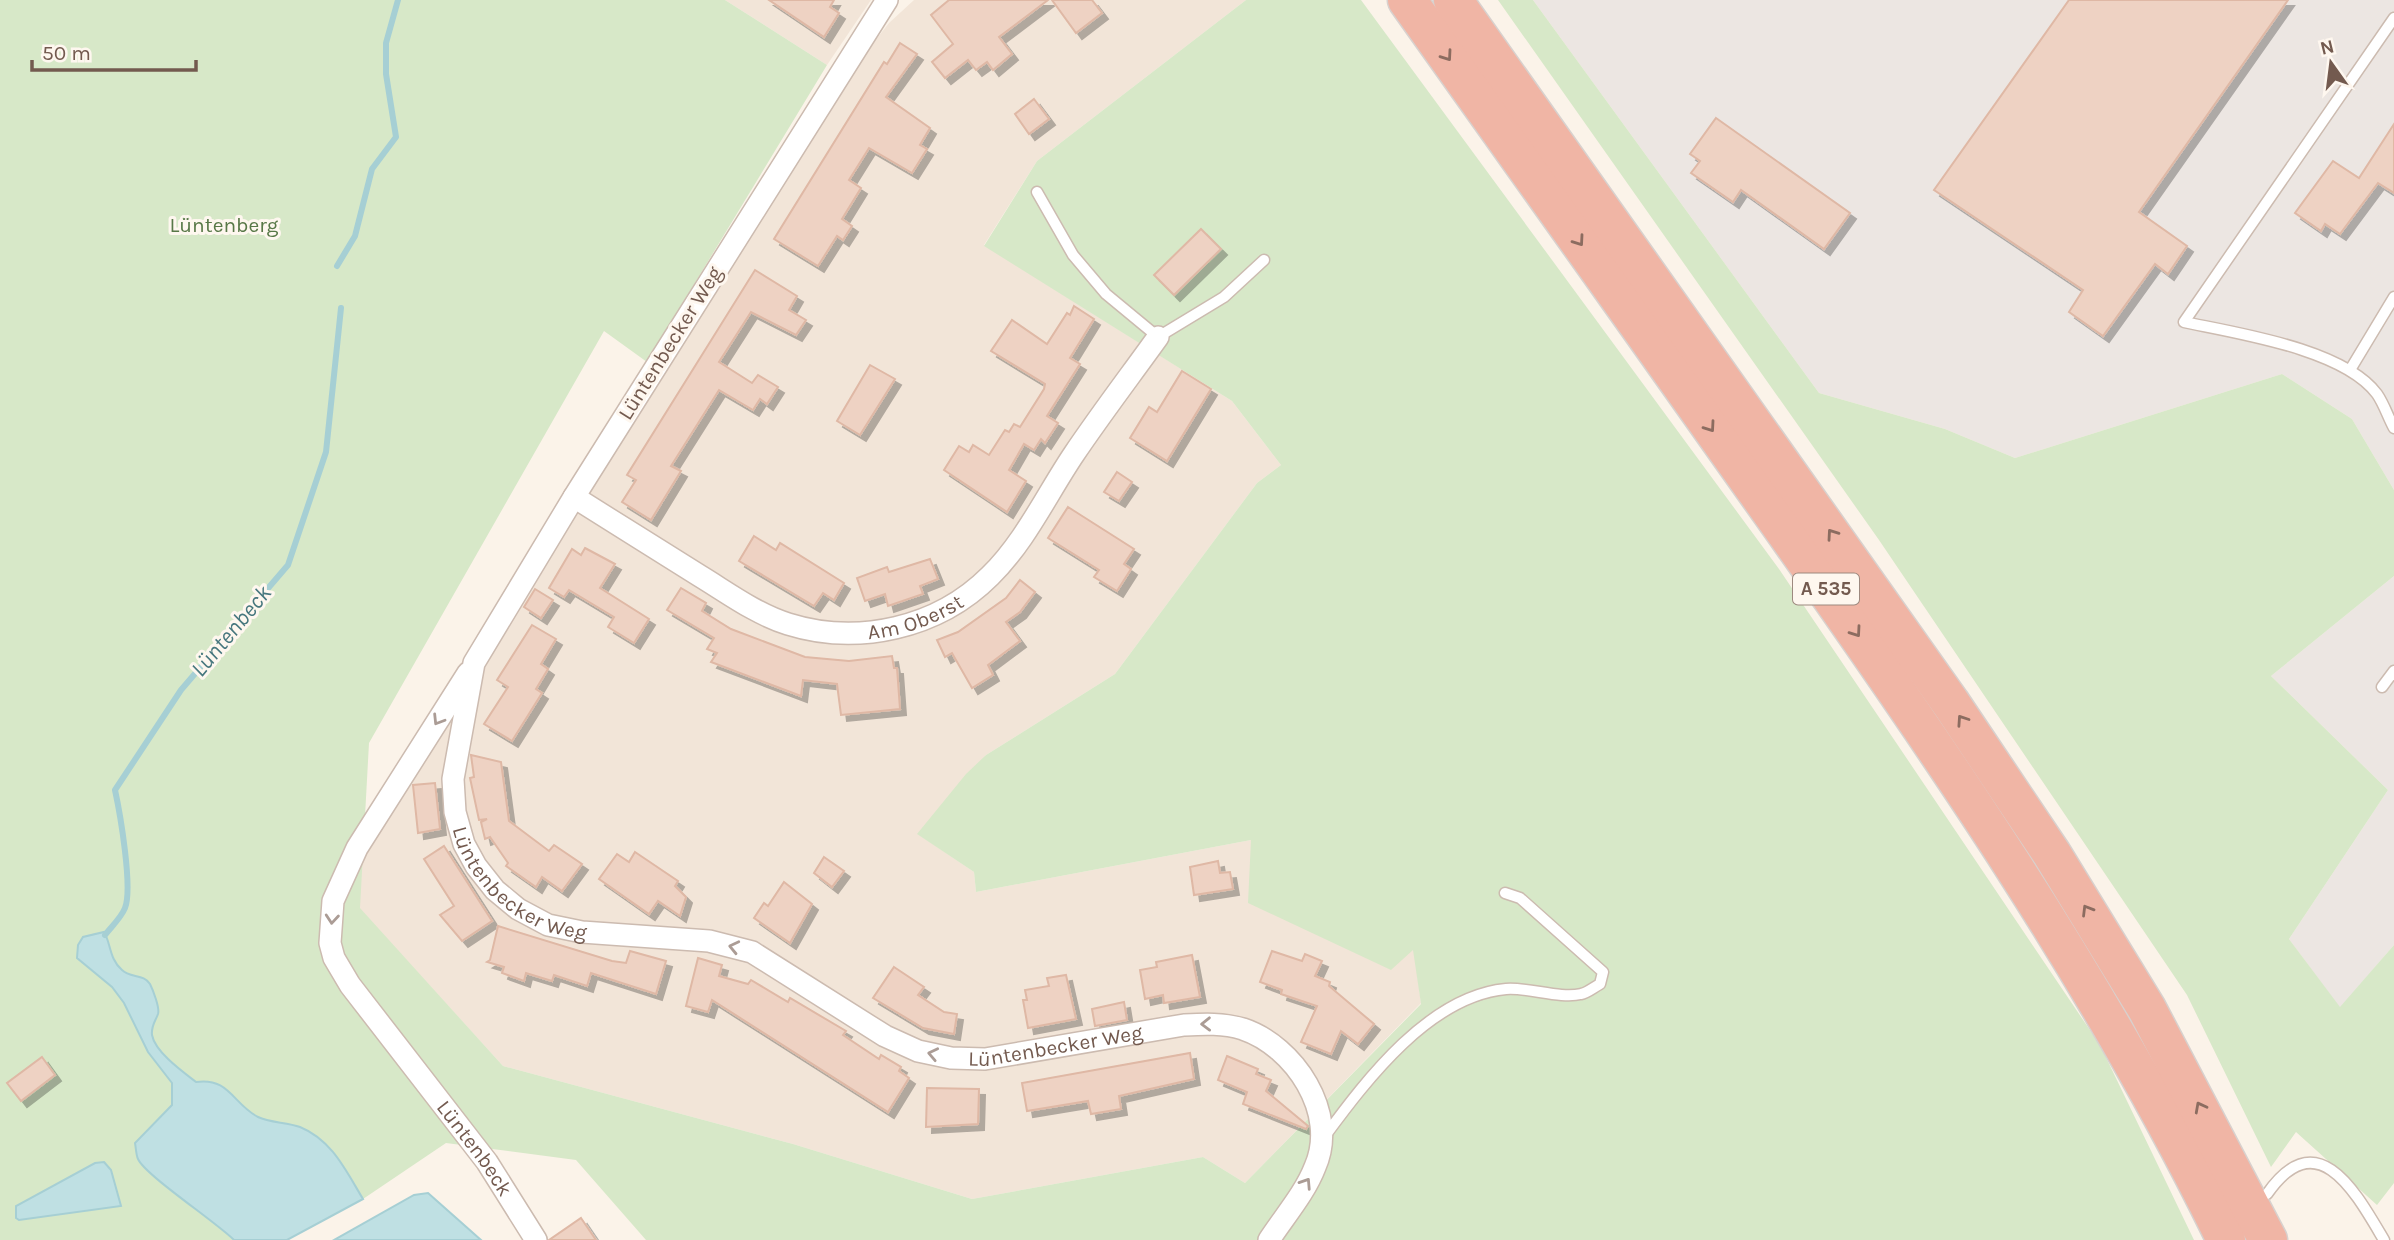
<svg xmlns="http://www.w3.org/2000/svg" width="2394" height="1240" font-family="Karla,sans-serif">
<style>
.residential{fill:#f2e5d8}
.industrial{fill:#ece6e2}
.green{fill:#d7e8c8}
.water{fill:#bfe0e3;stroke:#a6cfd4;stroke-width:2}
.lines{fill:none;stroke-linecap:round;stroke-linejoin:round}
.stream{stroke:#a6cfd4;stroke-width:6}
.building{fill:#eed2c3;stroke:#dfb8a5;stroke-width:2;filter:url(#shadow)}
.lane-casing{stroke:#ccbbb0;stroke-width:13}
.street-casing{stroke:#ccbbb0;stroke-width:24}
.highway-casing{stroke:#d8d1ce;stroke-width:41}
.lane{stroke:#fff;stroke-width:10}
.street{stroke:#fff;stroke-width:21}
.highway{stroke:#f0b5a5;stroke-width:38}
.oneway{stroke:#8c6c60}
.oneway2{stroke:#ab9c95}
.labels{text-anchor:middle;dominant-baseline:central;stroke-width:6;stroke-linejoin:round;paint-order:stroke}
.shield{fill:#fef7ef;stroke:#9d897f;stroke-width:2}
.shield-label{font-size:19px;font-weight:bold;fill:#735a4f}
.park-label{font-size:21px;fill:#587847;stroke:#fef7ef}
.street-label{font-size:21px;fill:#735a4f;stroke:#fef7ef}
.water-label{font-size:23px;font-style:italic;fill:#47777e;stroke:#fef7ef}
</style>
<defs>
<filter id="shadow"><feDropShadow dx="6" dy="6" stdDeviation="0" flood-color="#0004"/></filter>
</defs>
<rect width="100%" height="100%" fill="#fbf3e9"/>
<g class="residential">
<path d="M725 0H871L827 65Z"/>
<path d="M914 0H1246L1037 161 984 245 1232 401 1281 465 1257 483 1115 674 986 755 918 834 974 872 976 892 1251 840 1414 949 1421 1003 1245 1183 1203 1157 972 1199 793 1144 503 1066 359 908 362 857 447 716 470 724 484 670 501 632 859 61 889 23Z"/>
</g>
<g class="industrial">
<path d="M1533 0H2394V490L2352 419 2282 374 2015 458 1945 429 1819 393Z"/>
<path d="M2394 576V945L2340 1008 2289 939 2388 790 2271 676Z"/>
</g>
<g class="green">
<path d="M0 0H725L827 65 647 362 604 331 369 743 360 908 503 1066 793 1144 972 1199 1203 1157 1245 1183 1421 1004 1413 950 1391 970 1248 903 1251 840 976 892 974 872 917 834 966 774 986 755 1115 674 1257 483 1281 465 1232 401 984 246 1037 161 1246 0H1361L1779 569 2100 1045 2194 1240H646L576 1160 446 1143 363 1199 287 1240H0Z"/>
<path d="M1498 0H1533L1819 393 1945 429 2015 458 2282 374 2352 419 2394 490V576L2271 676 2388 790 2289 939 2340 1007 2394 945V1183L2377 1205 2296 1132 2271 1167 2187 995 1879 540Z"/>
</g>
<g class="water">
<path d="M104 932C111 943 109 959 122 970 130 978 144 974 150 984 153 990 160 1008 158 1014 155 1022 151 1026 152 1035 155 1052 183 1072 196 1082 229 1077 233 1104 258 1117 270 1123 287 1122 300 1127 332 1140 346 1171 363 1199L287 1240H234C216 1222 145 1175 138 1159 136 1155 136 1148 135 1143L172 1105V1083L148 1052 124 1003 112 987 77 958 78 945 83 937Z"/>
<path d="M104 1162 111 1170 121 1206 19 1220 16 1218V1206L95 1163Z"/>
<path d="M428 1193 481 1240H334L414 1195Z"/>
</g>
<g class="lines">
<g class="stream">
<path d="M337 266 355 236 372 169 396 137 386 74V43L398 0"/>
<path d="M105 935C111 927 121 918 125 908 133 888 120 813 115 790L181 690 288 565 326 452 341 308"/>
</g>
</g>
<g class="building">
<path d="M769 0H834L830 7 839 13 824 37Z"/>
<path d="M949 0H1048L999 37 1012 54 993 70 987 62 976 70 968 60 945 78 932 62 953 44 931 15Z"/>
<path d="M1052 0H1092L1102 13 1076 33Z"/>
<path d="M2069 0H2288L2139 212 2187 246 2168 274 2155 264 2103 336 2069 312 2083 290 1934 190Z"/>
<path d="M900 43 917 54 886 97 930 128 920 145 927 149 912 173 869 148 849 180 861 188 842 219 852 226 843 240 837 236 818 266 774 239 884 62 887 64Z"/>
<path d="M1034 99 1049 119 1029 134 1015 114Z"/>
<path d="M1716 118 1850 213 1824 249 1741 190 1733 202 1691 173 1700 161 1690 154Z"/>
<path d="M2394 124V193L2378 183 2340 234 2325 224 2321 231 2295 213 2333 161 2359 178Z"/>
<path d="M1201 229 1221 249 1174 295 1154 275Z"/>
<path d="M755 270 797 296 789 310 806 320 796 335 751 312 719 362 752 383 758 375 778 387 767 404 760 399 753 410 719 390 671 466 681 471 651 520 622 502 636 480 627 475Z"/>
<path d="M1074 306 1094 319 1070 358 1080 364 1047 416 1058 423 1045 443 1041 439 1034 450 1024 444 1009 470 1026 481 1007 512 944 470 959 446 969 452 973 445 989 455 1005 430 1009 432 1014 424 1020 427 1044 389 1045 384 991 351 1012 320 1047 344 1067 313 1070 315Z"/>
<path d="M870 365 895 379 860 435 837 421Z"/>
<path d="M1182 371 1211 389 1167 461 1130 438 1149 407 1157 412Z"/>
<path d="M1117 472 1132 482 1119 501 1104 492Z"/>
<path d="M1068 507 1134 549 1124 564 1131 569 1117 591 1094 577 1099 570 1048 538Z"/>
<path d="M754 536 776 550 780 543 844 583 834 600 823 593 814 606 739 561Z"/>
<path d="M585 548 615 564 600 588 649 619 634 643 608 627 614 617 569 590 564 597 549 588 572 549 581 555Z"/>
<path d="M930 559 938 579 920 586 923 594 888 606 885 594 865 601 857 578 887 567 889 572Z"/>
<path d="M1020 580 1035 592 1020 612 1006 622 1020 641 988 665 993 675 972 688 952 653 945 657 937 640 958 632 1006 598Z"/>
<path d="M681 588 706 603 702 611 731 629 805 657 849 661 892 656 894 668H897L900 709 841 715 837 684 803 680 801 696 711 662 717 653 707 649 714 638 667 610Z"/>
<path d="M535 589 553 600 541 618 524 607Z"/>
<path d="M532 625 556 639 541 664 548 669 536 689 542 693 512 741 484 724 508 687 497 680Z"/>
<path d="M471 755 501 762 509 821 549 851 554 845 582 864 562 891 542 877 536 887 506 866 508 863 490 837 485 839 481 822 487 819 479 820 470 778 474 777Z"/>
<path d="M435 783 440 829 418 833 413 785Z"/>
<path d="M444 846 492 921 462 941 440 915 454 906 424 859Z"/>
<path d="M635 852 678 881 675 886 686 897 680 916 658 901 649 914 599 879 617 854 629 862Z"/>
<path d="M824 857 844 871 832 887 814 873Z"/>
<path d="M1218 861 1220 873 1230 872 1233 889 1194 895 1190 867Z"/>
<path d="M784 882 812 904 790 943 754 918 764 903 768 906Z"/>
<path d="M498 926 612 961 626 963 630 951 666 961 656 994 591 973 587 986 554 975 552 981 526 973 524 981 502 973 504 967 487 962 490 960Z"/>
<path d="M1272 951 1302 961 1305 954 1322 961 1315 976 1330 982 1329 986 1374 1024 1358 1044 1341 1031 1331 1054 1301 1042 1317 1006 1281 994 1282 990 1260 982Z"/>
<path d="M1192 955 1200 997 1164 1003 1163 995 1145 999 1140 970 1157 967 1156 962Z"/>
<path d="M698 958 722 965 719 976 748 984 751 980 788 1002 790 998 846 1031 843 1035 879 1059 881 1055 901 1067 899 1071 909 1078 888 1112 712 1000 708 1012 686 1006Z"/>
<path d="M894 967 924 987 918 995 944 1012 957 1014 954 1034 923 1028 873 998Z"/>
<path d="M1066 975 1076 1019 1028 1028 1023 1000H1027L1025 990 1049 986 1047 978Z"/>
<path d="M1124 1002 1127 1020 1095 1026 1092 1009Z"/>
<path d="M1190 1053 1194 1079 1119 1096 1121 1109 1091 1114 1088 1101 1027 1111 1022 1083Z"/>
<path d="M1227 1056 1258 1069 1256 1074 1271 1080 1266 1091 1308 1126 1306 1129 1243 1104 1247 1092 1218 1080Z"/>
<path d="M42 1057 55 1075 21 1101 7 1083Z"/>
<path d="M927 1088 979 1089 978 1124 926 1127Z"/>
<path d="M581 1218 596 1240H549Z"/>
</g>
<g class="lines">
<defs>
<g id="lane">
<path d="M2394 18 2184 322C2236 333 2344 349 2377 394 2384 404 2388 417 2394 428"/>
<path d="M1037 192 1073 255 1106 294 1158 337 1224 297 1264 260"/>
<path d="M2350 370 2394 297"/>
<path d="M2382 687 2394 671"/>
<path d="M1325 1136C1367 1079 1430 996 1506 989 1528 987 1560 999 1581 994 1587 993 1594 987 1600 984L1603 972 1520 898 1505 893"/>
<path d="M2267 1194C2318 1121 2356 1193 2384 1240"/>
</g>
<g id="street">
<path id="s1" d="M887 0 574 497 474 663 453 779 455 812 464 844 476 866 495 890 518 909 548 925 582 932 709 941 752 952 885 1036 918 1051 951 1058 985 1059 1184 1025C1204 1024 1223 1023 1243 1029 1294 1046 1339 1113 1315 1167 1305 1193 1284 1217 1269 1240"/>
<path id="s2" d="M574 497C616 523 658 550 700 576 728 593 756 614 788 624 858 646 938 628 990 576 1025 542 1047 494 1074 454 1101 414 1130 376 1158 337"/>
<path id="s3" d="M468 673 357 848 333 901 330 943 334 958 350 985 487 1162 536 1240"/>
</g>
<g id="highway">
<path d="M1407 0C1529 171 1650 341 1771 512 1937 746 2100 981 2226 1240"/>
<path d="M1453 0 1950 702 2052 854 2147 1009 2268 1240"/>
</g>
</defs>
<use href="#lane" class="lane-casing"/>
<use href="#street" class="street-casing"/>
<use href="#highway" class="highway-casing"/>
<use href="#lane" class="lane"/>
<use href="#street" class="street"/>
<use href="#highway" class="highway"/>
</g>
<defs><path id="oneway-chevron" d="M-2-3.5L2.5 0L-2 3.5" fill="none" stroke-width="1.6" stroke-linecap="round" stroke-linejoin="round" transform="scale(1.75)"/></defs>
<g class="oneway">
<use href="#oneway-chevron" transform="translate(1447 56) rotate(55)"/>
<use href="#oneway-chevron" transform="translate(1579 241) rotate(55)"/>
<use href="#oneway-chevron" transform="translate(1710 427) rotate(55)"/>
<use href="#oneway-chevron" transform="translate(1832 534) rotate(-125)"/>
<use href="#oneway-chevron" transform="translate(1856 632) rotate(55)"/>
<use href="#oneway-chevron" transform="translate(1962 720) rotate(-124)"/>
<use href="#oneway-chevron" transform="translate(2087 910) rotate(-121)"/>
<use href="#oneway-chevron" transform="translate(2200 1107) rotate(-118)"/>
</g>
<g class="oneway2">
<use href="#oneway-chevron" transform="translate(438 720) rotate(122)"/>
<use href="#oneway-chevron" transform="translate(332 919) rotate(95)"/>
<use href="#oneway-chevron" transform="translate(734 947) rotate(-167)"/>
<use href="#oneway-chevron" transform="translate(1206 1024) rotate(179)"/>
<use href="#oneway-chevron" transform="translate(933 1054) rotate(-168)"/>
<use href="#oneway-chevron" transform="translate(1306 1183) rotate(-57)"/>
</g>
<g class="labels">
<rect class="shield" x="1793" y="573.5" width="66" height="31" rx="5"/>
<g class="shield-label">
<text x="1826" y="589">A 535</text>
</g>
<g class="park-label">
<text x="224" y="225">Lüntenberg</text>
</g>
<g class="street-label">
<text transform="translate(670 343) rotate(-58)">Lüntenbecker Weg</text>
<text stroke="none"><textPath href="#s2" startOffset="380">Am Oberst</textPath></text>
<text stroke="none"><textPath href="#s1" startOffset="1036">Lüntenbecker Weg</textPath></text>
<text stroke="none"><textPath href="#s1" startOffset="1624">Lüntenbecker Weg</textPath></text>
<text stroke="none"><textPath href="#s3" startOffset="560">Lüntenbeck</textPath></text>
</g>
<g class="water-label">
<text transform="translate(231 631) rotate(-50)">Lüntenbeck</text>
</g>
</g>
<g transform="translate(2331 63) rotate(346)" stroke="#fef7ef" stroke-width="5" paint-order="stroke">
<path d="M0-5L12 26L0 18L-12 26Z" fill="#735a4f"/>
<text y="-10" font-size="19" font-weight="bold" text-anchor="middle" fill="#735a4f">N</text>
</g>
<path d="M32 60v10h164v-10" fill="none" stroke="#735a4f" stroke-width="3.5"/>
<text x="42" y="60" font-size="21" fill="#735a4f" stroke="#fef7ef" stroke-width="5" paint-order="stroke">50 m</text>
</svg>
